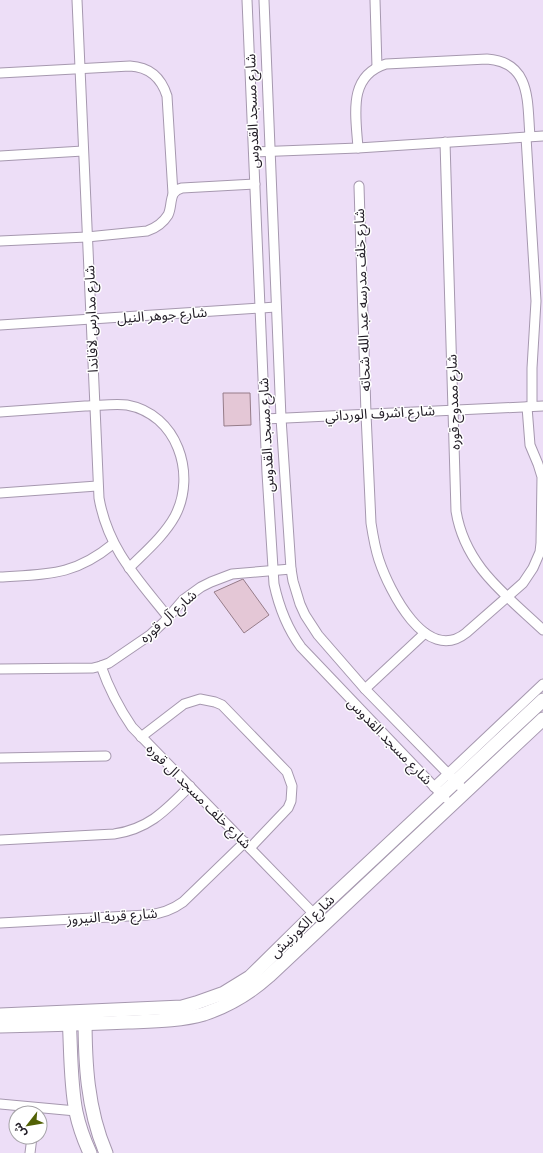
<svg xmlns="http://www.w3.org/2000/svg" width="543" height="1153" font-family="Lora,'Noto Sans Arabic',serif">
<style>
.building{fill:#e4c7d6;stroke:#967c89}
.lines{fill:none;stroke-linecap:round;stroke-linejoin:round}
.street-casing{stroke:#a698af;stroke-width:11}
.secondary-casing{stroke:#a698af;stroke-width:15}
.street{stroke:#fff;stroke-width:9}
.secondary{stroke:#fff;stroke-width:13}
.labels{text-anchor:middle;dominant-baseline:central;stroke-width:3;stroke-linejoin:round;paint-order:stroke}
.street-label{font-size:14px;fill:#211c25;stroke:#fff}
</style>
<rect width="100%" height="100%" fill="#eddef7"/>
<g class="building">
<path d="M223 393H250L251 425 224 426Z"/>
<path d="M243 579 269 615 244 633 214 592Z"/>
</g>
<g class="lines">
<defs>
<g id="street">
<path d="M77 0 99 498C108 549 137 578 168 617"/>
<path d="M247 0 267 473 274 584C279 607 287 628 301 647L445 798"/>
<path d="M264 0 281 418 291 569 293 581 300 604 305 615 318 635 365 689 465 791"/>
<path d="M375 0 377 67"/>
<path d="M0 73 130 66C149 67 161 77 167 96L173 194"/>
<path d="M526 137 536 301 532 368V406"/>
<path d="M445 142 456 511C465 566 505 594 543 630"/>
<path d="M358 148C356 116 347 76 386 64L487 59C532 62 527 103 530 136"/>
<path d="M254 152 358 148 543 136"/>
<path d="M0 156 83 151"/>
<path d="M359 186 366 414 371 523C373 536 375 548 379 560 389 590 426 665 466 633L523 583 533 568 540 552 541 543 542 477 538 464 530 445 527 407"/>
<path d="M0 241 87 237 147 231C156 228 163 223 168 215 173 205 168 191 182 188L255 184"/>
<path d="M0 325 276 307"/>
<path d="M0 412C28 410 56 408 85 406 97 406 115 403 127 405 177 414 197 474 175 516 164 536 145 552 129 568"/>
<path d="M265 419 543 406"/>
<path d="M0 493 97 486"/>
<path d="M0 577C48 574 74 576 113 544"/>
<path d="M101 666C109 689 119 708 132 727L314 914"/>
<path d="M0 669 93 668 101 666 109 663 150 635 164 622 183 600 201 587 211 582 232 574 291 569"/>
<path d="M365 689 425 633"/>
<path d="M141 737 184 704 200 699 215 702 222 705 287 772 292 786 291 801 288 808 250 848"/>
<path d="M0 758 106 756"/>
<path d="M434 787 543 684"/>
<path d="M0 840 114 834C149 829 166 810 190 786"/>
<path d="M0 923 147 915C161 914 172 910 183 902L245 842"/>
<path d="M0 1104 76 1111"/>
<path d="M30 1153 32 1137"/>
</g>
<g id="secondary">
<path d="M0 1015 182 1007 196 1003 224 993 250 977 314 914 543 700"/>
<path d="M69 1016C71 1047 70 1082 76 1112 79 1126 84 1140 90 1153"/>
<path d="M85 1016C85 1062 87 1109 106 1153"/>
<path d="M0 1026C43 1025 85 1024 128 1022 153 1021 180 1021 204 1014 228 1006 250 993 269 976L543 719"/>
</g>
</defs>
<use href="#street" class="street-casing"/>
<use href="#secondary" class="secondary-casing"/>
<use href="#street" class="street"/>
<use href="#secondary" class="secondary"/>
</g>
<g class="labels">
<g class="street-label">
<text transform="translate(252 111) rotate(-92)">شارع مسجد القدوس</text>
<text transform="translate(362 300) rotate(-92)">شارع خلف مدرسه عبد الله شحاته</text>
<text transform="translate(162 315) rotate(-4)">شارع جوهر النيل</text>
<text transform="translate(91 319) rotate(-92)">شارع مدارس لافاندا</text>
<text transform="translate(453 402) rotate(-92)">شارع ممدوح قوره</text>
<text transform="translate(380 413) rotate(-3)">شارع اشرف الورداني</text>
<text transform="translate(266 435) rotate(-93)">شارع مسجد القدوس</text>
<text transform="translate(168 616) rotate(-42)">شارع آل قوره</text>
<text transform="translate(390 741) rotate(46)">شارع مسجد القدوس</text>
<text transform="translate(199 796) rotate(45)">شارع خلف مسجد ال قوره</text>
<text transform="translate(112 916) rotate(-4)">شارع قرية النيروز</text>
<text transform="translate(302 926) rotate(-44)">شارع الكورنيش</text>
</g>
</g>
<g transform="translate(28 1125) rotate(239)"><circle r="19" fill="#ffffff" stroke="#a6a4a8"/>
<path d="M0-3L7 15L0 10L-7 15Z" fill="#526105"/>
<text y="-6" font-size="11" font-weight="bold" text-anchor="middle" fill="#211c25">ش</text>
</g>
</svg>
